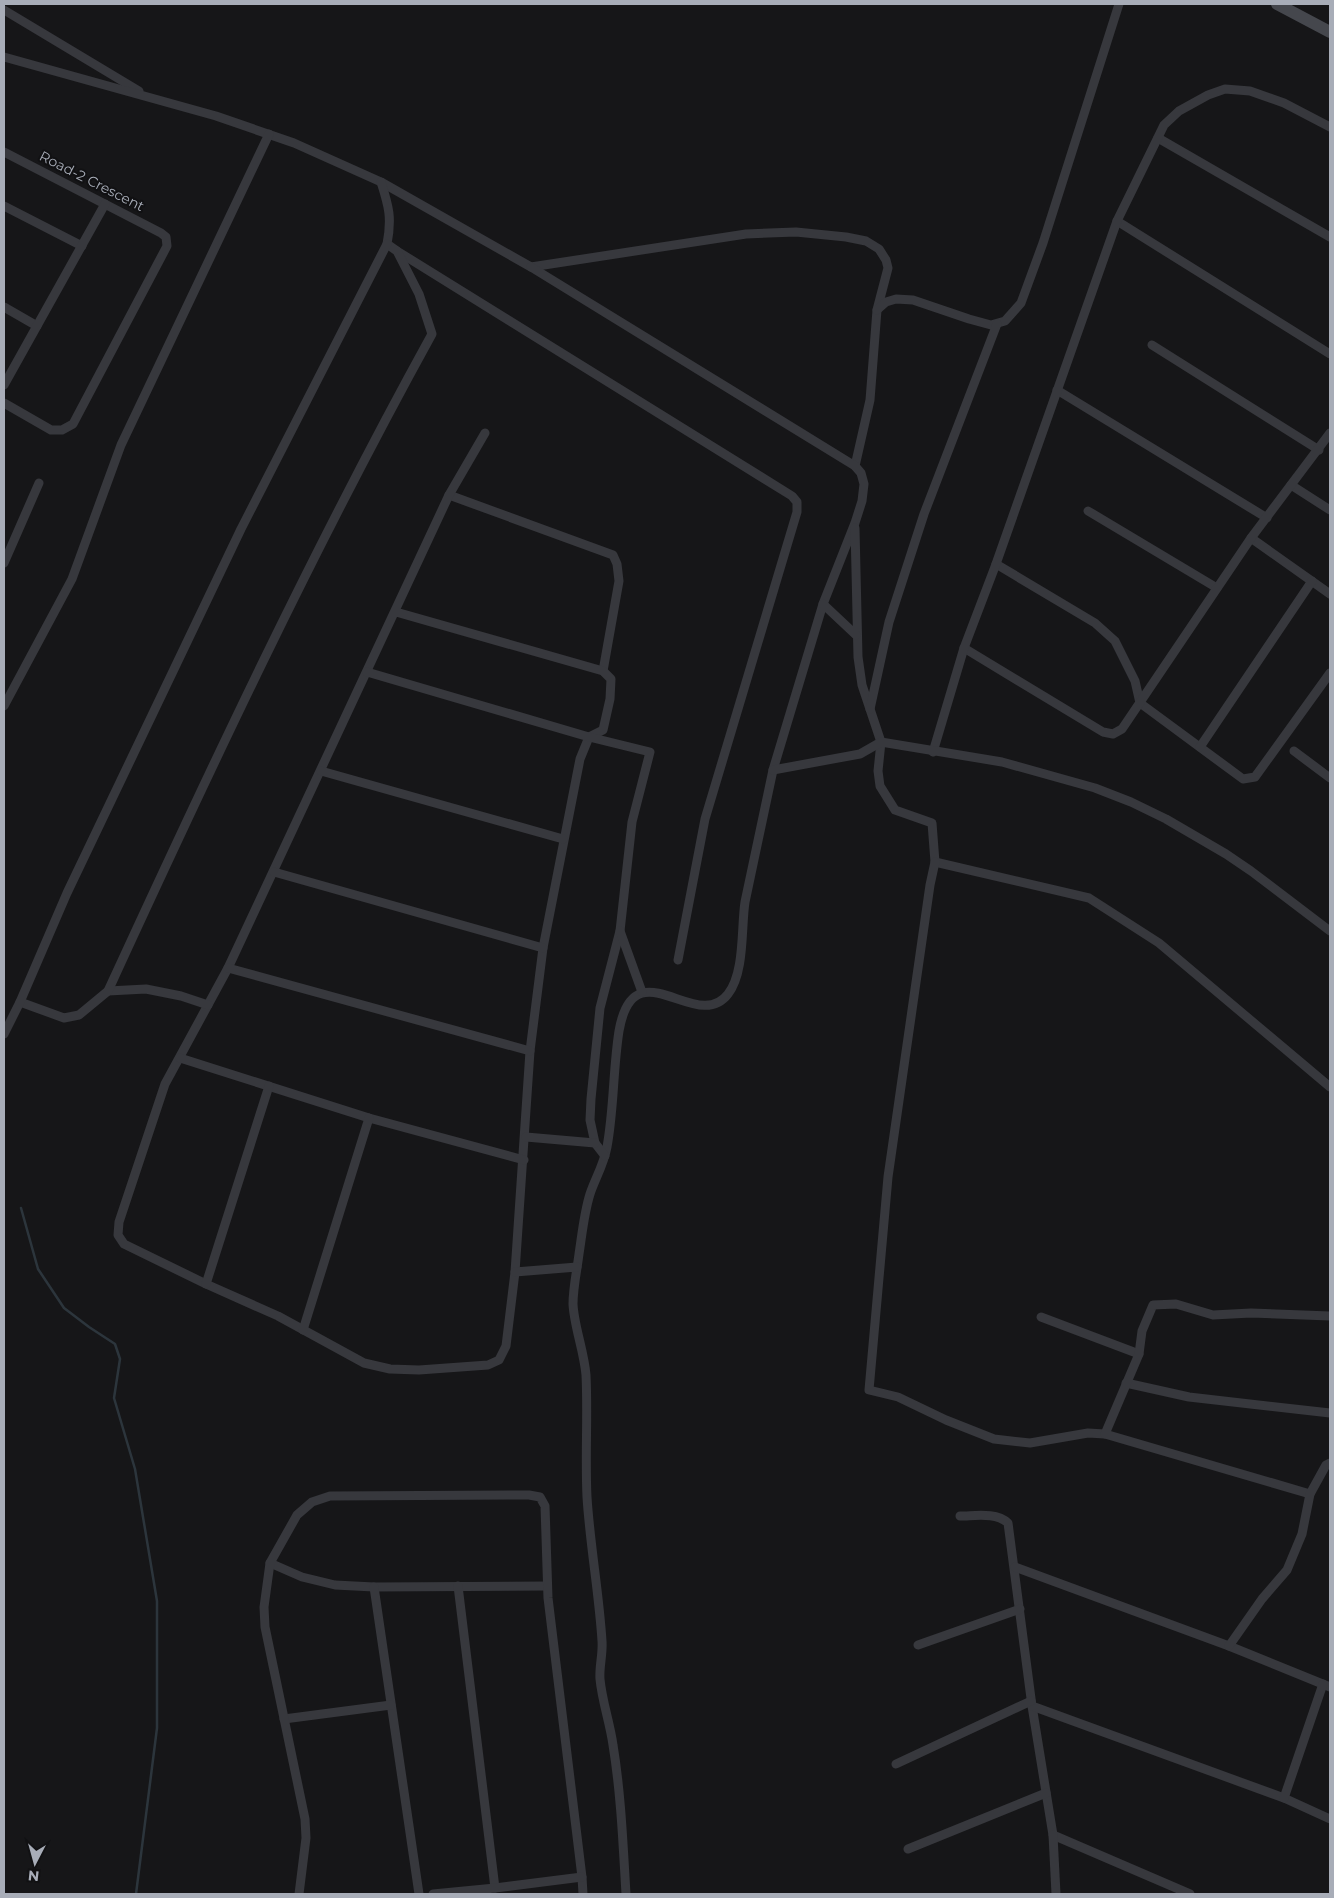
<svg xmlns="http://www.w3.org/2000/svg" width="1334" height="1898" font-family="Montserrat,sans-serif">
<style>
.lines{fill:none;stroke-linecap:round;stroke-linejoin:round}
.stream{stroke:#2c353c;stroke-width:2.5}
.minor{stroke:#37383d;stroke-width:9}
.secondary{stroke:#45474d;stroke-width:12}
.labels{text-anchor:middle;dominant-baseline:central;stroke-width:4;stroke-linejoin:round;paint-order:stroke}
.street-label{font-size:14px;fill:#a8adb8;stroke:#111113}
</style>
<rect width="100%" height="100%" fill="#161618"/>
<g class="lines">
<path class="stream" d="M21 1208 38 1269 64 1308 89 1327 115 1344 120 1359 114 1398 135 1469 157 1601V1728L136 1894"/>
<g class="minor">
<path d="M4 10 139 91"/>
<path d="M4 57 216 116 294 143 381 182 531 267 746 234 796 232 846 237 866 241 879 249 886 260 888 268 877 310 870 400 855 466"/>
<path d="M1158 138 1330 237"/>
<path d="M4 152 161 233 166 237 167 246 73 424 62 430H51L4 403"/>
<path d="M4 206 82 246"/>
<path d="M1117 221 1330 354"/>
<path d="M397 251 792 496 797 502V512L705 819 678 960"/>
<path d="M531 267 855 466 861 473 864 484 862 501 855 523 823 604 773 770 745 902C741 928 745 972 728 994 697 1035 634 945 619 1031 613 1069 614 1109 607 1147 604 1164 595 1179 590 1194 584 1213 582 1235 579 1254 577 1270 573 1288 573 1304 574 1326 584 1351 586 1375 588 1415 585 1456 587 1497 590 1545 599 1593 602 1641 603 1654 599 1667 600 1679 602 1701 610 1723 613 1745 621 1794 623 1844 626 1894"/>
<path d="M4 307 37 326"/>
<path d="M877 310 886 302 896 299 913 300 969 319 991 325 1005 321 1021 303 1043 243 1119 4"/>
<path d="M1152 345 1319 450"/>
<path d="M4 385 105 204"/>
<path d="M1057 390 1267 518"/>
<path d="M1291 485 1330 510"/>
<path d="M449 495 613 555 617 564 619 581 603 671"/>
<path d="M1088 511 1217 588"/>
<path d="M855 528 858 657 862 685 881 742 878 771 880 786 895 810 932 823 935 862 1089 898 1159 943 1330 1087"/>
<path d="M1251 538 1330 594"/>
<path d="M4 563 39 483"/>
<path d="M996 564 1095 623 1115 641 1135 681 1140 703 1243 779 1255 777 1330 673"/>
<path d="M823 604 856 635"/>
<path d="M396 612 603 671 611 679 610 699 603 730 589 737 580 759 543 948 530 1051 515 1272 506 1346 499 1360 488 1365 419 1370 390 1369 364 1363 278 1316 206 1284 124 1244 118 1235 119 1222 165 1084 228 968 449 495 485 433"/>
<path d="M964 648 1103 732 1113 734 1122 729 1251 538 1330 433"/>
<path d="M367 672 589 737 650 752 632 822 620 931 600 1008 591 1099 590 1120 595 1143 605 1156"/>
<path d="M4 706 72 579 121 445 269 134"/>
<path d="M870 709 889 622 924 514 997 324"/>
<path d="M1200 747 1312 581"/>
<path d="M1294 751 1330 778"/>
<path d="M933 752 964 648 996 564 1117 221 1164 125 1179 111 1208 95 1225 89 1250 91 1284 103 1330 127"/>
<path d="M773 770 860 754 881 742 1002 762 1095 788 1131 802 1166 819 1226 854 1251 871 1330 931"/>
<path d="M321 771 563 839"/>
<path d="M935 862 930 885 888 1177 869 1390 898 1397 946 1420 994 1439 1030 1443 1088 1433 1105 1434"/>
<path d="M274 872 543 948"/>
<path d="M620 931 642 992"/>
<path d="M228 968 530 1051"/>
<path d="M108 991 146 989 181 996 208 1005"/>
<path d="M20 1002 64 1018 79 1015 108 991C210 769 314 548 432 334L419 294 397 251 387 244C392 218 389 207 381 182"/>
<path d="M4 1034 20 1002 67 893 241 529 387 244"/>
<path d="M180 1058 369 1118 524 1160"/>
<path d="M526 1137 595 1143"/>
<path d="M515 1272 577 1267"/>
<path d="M206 1284 269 1086"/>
<path d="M1041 1317 1139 1354"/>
<path d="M303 1330 369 1118"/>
<path d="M1126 1383 1189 1397 1330 1413"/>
<path d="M1310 1494 1105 1434 1139 1354 1142 1331 1153 1305 1176 1304 1213 1315 1251 1313 1330 1316"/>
<path d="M960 1516C975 1516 996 1512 1008 1523L1032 1706 1053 1835 1190 1894"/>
<path d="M270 1563 302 1577 335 1585 374 1587 547 1586"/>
<path d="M1015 1567 1229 1646 1330 1687"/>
<path d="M458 1586 495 1888"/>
<path d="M374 1587 419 1894"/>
<path d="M918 1645 1020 1609"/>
<path d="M1229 1646 1262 1599 1287 1570 1302 1534 1310 1494 1326 1465 1330 1463"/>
<path d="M1032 1706 1284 1798 1330 1819"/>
<path d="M284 1719 391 1705"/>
<path d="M896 1764 1031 1701"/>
<path d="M1284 1798 1323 1684"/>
<path d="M1053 1835 1056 1894"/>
<path d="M908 1849 1046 1793"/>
<path d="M299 1894 306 1838 305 1819 265 1627 264 1607 270 1563 297 1515 312 1502 330 1496 529 1495 540 1497 545 1506 548 1598 582 1877 583 1894"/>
<path d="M433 1894 495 1888 582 1877"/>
</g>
<path class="secondary" d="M1277 4 1330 32"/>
</g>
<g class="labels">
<g class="street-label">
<text transform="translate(92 181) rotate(27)">Road-2 Crescent</text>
</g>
</g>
<rect width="1334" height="1898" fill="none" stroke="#a8adb8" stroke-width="10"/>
<g transform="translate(35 1863) rotate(186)" stroke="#111113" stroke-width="4" paint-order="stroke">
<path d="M0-4L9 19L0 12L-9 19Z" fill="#a8adb8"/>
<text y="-8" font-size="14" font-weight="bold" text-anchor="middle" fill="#a8adb8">N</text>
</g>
</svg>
